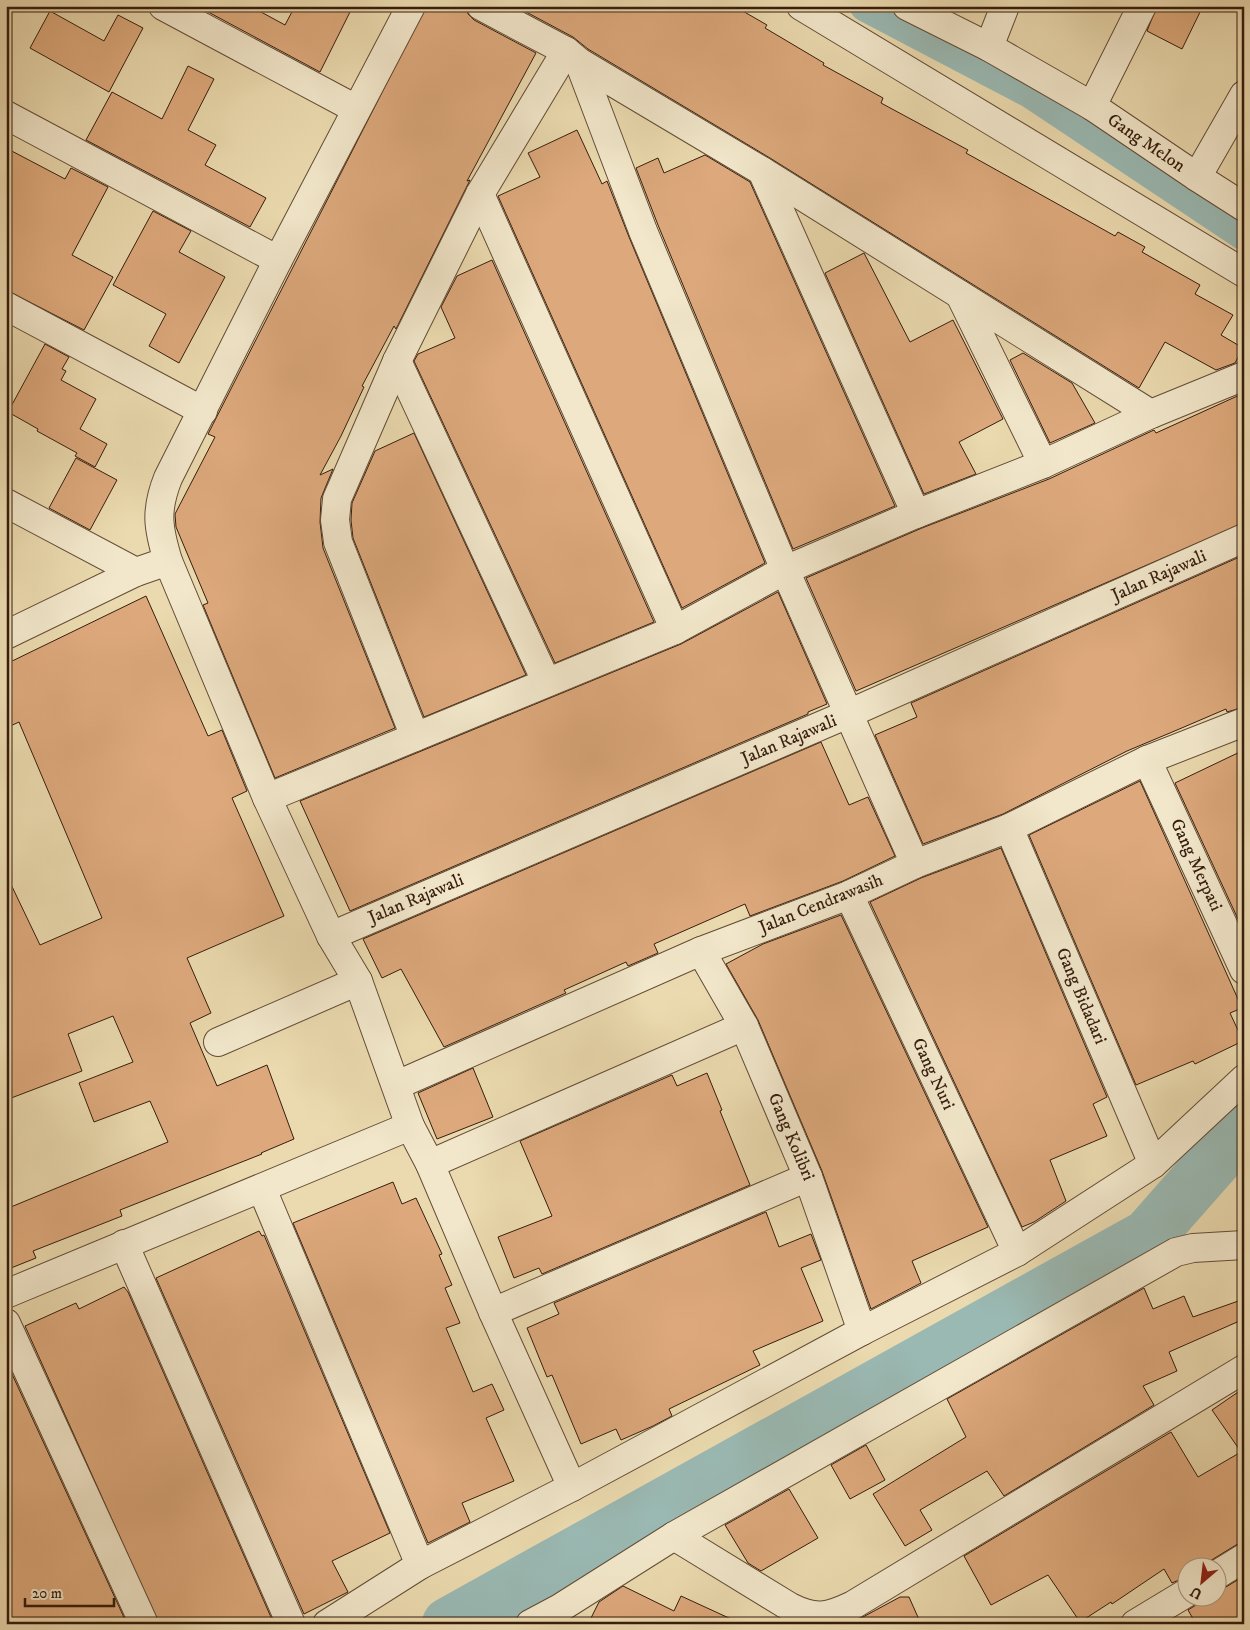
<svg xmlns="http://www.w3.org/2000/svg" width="1250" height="1630" font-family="'IM FELL DW Pica',serif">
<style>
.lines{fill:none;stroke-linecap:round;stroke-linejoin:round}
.canal{stroke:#9ab9b3;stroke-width:31}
.river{stroke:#9ab9b3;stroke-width:54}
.building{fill:#dda97c;stroke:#361d0d}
.minor-casing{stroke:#634c36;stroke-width:30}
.minor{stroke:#f2e7cb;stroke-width:28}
.labels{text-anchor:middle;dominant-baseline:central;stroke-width:5;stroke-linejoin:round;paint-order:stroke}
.street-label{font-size:18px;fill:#361d0d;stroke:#f2e7cb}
</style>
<rect width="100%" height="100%" fill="#ebdaaf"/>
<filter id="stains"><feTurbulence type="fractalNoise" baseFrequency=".004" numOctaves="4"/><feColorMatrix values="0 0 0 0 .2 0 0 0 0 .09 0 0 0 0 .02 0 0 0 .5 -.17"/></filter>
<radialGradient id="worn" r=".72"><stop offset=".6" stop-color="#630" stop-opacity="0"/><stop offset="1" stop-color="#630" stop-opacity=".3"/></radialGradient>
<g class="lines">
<path class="canal" d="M865 6 1031 93 1244 235"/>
<path class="river" d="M449 1624 1148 1236 1244 1127"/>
</g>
<g class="building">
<path d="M197 6H250L285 25 295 6H353L320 72Z"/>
<path d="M426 6H465L468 14 474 20 536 53 467 181 470 180 396 329 394 326 362 386 364 387 341 436 320 475 333 469 321 498 320 522 323 548 395 728 275 778 203 605 208 603 176 527 175 514 215 437 208 434Z"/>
<path d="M515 6H734L767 25 765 28 824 63 823 65 883 98 881 103 968 150 966 153 1115 236 1118 232 1145 247 1142 252 1200 285 1195 294 1233 315 1221 335 1243 348 1235 363 1216 370 1165 342 1139 388 770 158 588 49 573 37Z"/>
<path d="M1157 6H1203L1182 49 1147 31Z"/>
<path d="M50 11 104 41 118 15 143 28 109 92 30 48Z"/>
<path d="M188 66 214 79 188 130 216 145 205 165 266 198 250 227 86 140 112 92 162 119Z"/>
<path d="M577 130 602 184 607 181 629 237 765 563 682 608 498 196 540 177 528 153Z"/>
<path d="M6 148 65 179 71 168 108 187 72 255 113 277 84 330 6 290Z"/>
<path d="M705 155 750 182 895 506 793 549 658 225 636 168 658 158 664 173Z"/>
<path d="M153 211 191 231 179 252 225 277 179 363 149 346 166 314 113 285Z"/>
<path d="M864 253 910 342 953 320 1003 419 959 442 976 474 924 494 825 273Z"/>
<path d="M492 260 654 622 555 663 414 361 418 354 455 338 441 307 457 276Z"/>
<path d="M45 344 69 357 62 369 66 371 61 380 96 399 80 429 107 444 95 467 75 456 77 453 37 431 38 429 8 412Z"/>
<path d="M1023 353 1072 383 1095 423 1050 443 1010 360Z"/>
<path d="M1244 393V523L856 691 806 578 922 528 1049 479 1154 430 1156 433Z"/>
<path d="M414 433 526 675 424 717 353 538 351 520 352 503 375 451Z"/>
<path d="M76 458 117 480 90 530 49 508Z"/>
<path d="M1244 555V707L1227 712 1226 709 1177 730 1127 751 1003 814 923 844 875 735 917 717 911 703Z"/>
<path d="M778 592 827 704 808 712V714L350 911 300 801 681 644Z"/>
<path d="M146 596 208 736 222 730 247 791 232 798 284 916 187 958 211 1013 190 1023 217 1086 267 1065 294 1139 261 1153 262 1154 120 1210 122 1216 33 1251 36 1258 6 1270V1209L168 1142 150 1101 94 1122 79 1083 133 1062 113 1016 68 1034 82 1071 6 1100V874L40 945 102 918 19 722 6 728V664Z"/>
<path d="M821 742 849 805 868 797 895 856 843 881 750 916 745 904 654 944 658 953 628 966 626 962 564 990 566 993 444 1047 401 969 382 978 363 939Z"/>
<path d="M1244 750V932L1175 783Z"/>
<path d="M1140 781 1242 1008 1230 1013 1243 1041 1195 1064 1193 1061 1136 1085 1029 835Z"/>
<path d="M1001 848 1107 1097 1093 1104 1107 1136 1050 1160 1066 1201 1034 1222 1022 1227 870 902 921 878Z"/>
<path d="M841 915 988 1227 912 1261 921 1283 871 1309 822 1171 758 1020 726 964 763 944Z"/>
<path d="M473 1068 493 1117 437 1139 418 1093Z"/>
<path d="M707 1073 722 1110 720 1111 750 1185 542 1274 539 1268 514 1278 498 1237 552 1216 520 1141 672 1075 677 1086Z"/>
<path d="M393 1182 402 1204 416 1198 442 1254 439 1255 452 1285 445 1288 460 1323 446 1328 473 1392 492 1384 504 1410 486 1418 514 1481 462 1503 470 1522 428 1543 293 1223Z"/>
<path d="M766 1212 779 1247 811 1234 821 1260 801 1268 823 1321 753 1351 760 1365 669 1409 672 1416 653 1426 621 1440 616 1429 581 1444 552 1375 547 1377 527 1328 559 1314 554 1303Z"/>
<path d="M259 1231 262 1236 264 1235 390 1533 332 1561 348 1592 304 1614 156 1278Z"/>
<path d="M124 1287 128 1292 274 1624H159L25 1326 76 1303 79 1309Z"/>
<path d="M1144 1288 1153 1309 1184 1296 1193 1317 1244 1299V1319L1169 1352 1177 1371 1143 1386 1154 1405 1004 1496 987 1471 920 1510 932 1530 905 1546 873 1494 966 1437 947 1399Z"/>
<path d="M6 1361 127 1624H6Z"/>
<path d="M1244 1388V1542L1236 1545 1210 1561 1204 1568H1188V1576L1172 1583 1164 1569 1112 1604 1111 1602 1080 1622 1048 1575 991 1605 964 1556 1171 1432 1198 1477 1241 1452 1212 1410Z"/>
<path d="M866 1445 885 1480 850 1499 831 1465Z"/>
<path d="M789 1489 818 1538 761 1571 748 1563 725 1525Z"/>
<path d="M1244 1576V1624H1196L1188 1610 1196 1605 1202 1598H1218V1589L1226 1587Z"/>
<path d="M623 1586 674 1611 681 1596 742 1624H588L599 1602Z"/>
<path d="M900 1597H909L921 1624H850Z"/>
</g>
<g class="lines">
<defs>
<g id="minor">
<path d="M163 6 356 109"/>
<path d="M411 6 278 260 168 478C155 511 158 528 168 561L267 798 331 936 358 981 410 1126 430 1164 493 1312 572 1487"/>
<path d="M481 6 566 51 579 62 762 171 1151 414"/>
<path d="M801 6 1244 273"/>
<path d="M907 6 989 47 1092 106 1197 177 1244 95"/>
<path d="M989 47 1005 6"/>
<path d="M579 62 643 231 785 570 915 864"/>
<path d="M1092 106 1142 6"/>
<path d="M6 115 278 260"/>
<path d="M762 171 916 514"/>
<path d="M1197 177 1244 207"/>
<path d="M480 194 675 630"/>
<path d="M960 295 1043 464"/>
<path d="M6 306 203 411"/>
<path d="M397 361 546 681"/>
<path d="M6 503 136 572"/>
<path d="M6 635 136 572 168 561"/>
<path d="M415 737 338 542 335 520 337 499 397 361 480 194 566 51"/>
<path d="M1147 760 1244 970"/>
<path d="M267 798 675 630 785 570 916 514 1043 464 1151 414 1244 376"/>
<path d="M1009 828 1153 1164"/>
<path d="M849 895 1017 1252"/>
<path d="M331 936 848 714 1244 538"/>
<path d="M701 951 744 1026 808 1177 862 1331"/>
<path d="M218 1042 358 981"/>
<path d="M397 1085 701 951 849 895 915 864 1009 828 1147 760 1244 722"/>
<path d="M430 1164 744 1026"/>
<path d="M262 1189 420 1565"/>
<path d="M124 1244 291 1624"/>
<path d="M6 1294 410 1126"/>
<path d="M493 1312 808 1177"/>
<path d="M6 1323 144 1624"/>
<path d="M674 1536 790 1607C816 1620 828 1617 853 1605L1244 1369"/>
<path d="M1218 1574 1244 1558"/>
<path d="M327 1624 420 1565 572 1487 862 1331 1017 1252 1153 1164 1244 1079"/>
<path d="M530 1624 560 1608 674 1536 1176 1252 1193 1248 1244 1245"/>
<path d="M1135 1624 1188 1592"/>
</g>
</defs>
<use href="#minor" class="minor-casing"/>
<use href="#minor" class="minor"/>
</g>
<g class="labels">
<g class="street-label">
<text transform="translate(1146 143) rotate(34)">Gang Melon</text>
<text transform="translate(1159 576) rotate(-24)">Jalan Rajawali</text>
<text transform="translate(789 740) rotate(-23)">Jalan Rajawali</text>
<text transform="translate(1196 865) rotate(65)">Gang Merpati</text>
<text transform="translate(416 899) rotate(-23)">Jalan Rajawali</text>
<text transform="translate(821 904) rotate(-22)">Jalan Cendrawasih</text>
<text transform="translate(1081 996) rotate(67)">Gang Bidadari</text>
<text transform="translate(933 1074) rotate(65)">Gang Nuri</text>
<text transform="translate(791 1137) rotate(67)">Gang Kolibri</text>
</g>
</g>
<rect width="1250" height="1630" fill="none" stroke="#ebdaaf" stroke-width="25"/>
<rect x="8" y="8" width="1235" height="1615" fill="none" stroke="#361d0d" stroke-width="2.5"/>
<rect x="12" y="12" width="1225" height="1605" fill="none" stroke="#361d0d"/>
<g transform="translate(1202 1582) rotate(208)"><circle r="24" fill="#f2e7cb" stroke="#a7967f"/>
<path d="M0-4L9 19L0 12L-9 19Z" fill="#8f2418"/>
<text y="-8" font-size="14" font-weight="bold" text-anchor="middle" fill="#361d0d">U</text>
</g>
<path d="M25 1598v8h89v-8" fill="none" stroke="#361d0d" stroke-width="2.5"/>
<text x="32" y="1598" font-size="15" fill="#361d0d" stroke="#f2e7cb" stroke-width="4" paint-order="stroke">20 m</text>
<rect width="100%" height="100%" filter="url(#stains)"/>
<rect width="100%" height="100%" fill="url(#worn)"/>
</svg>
